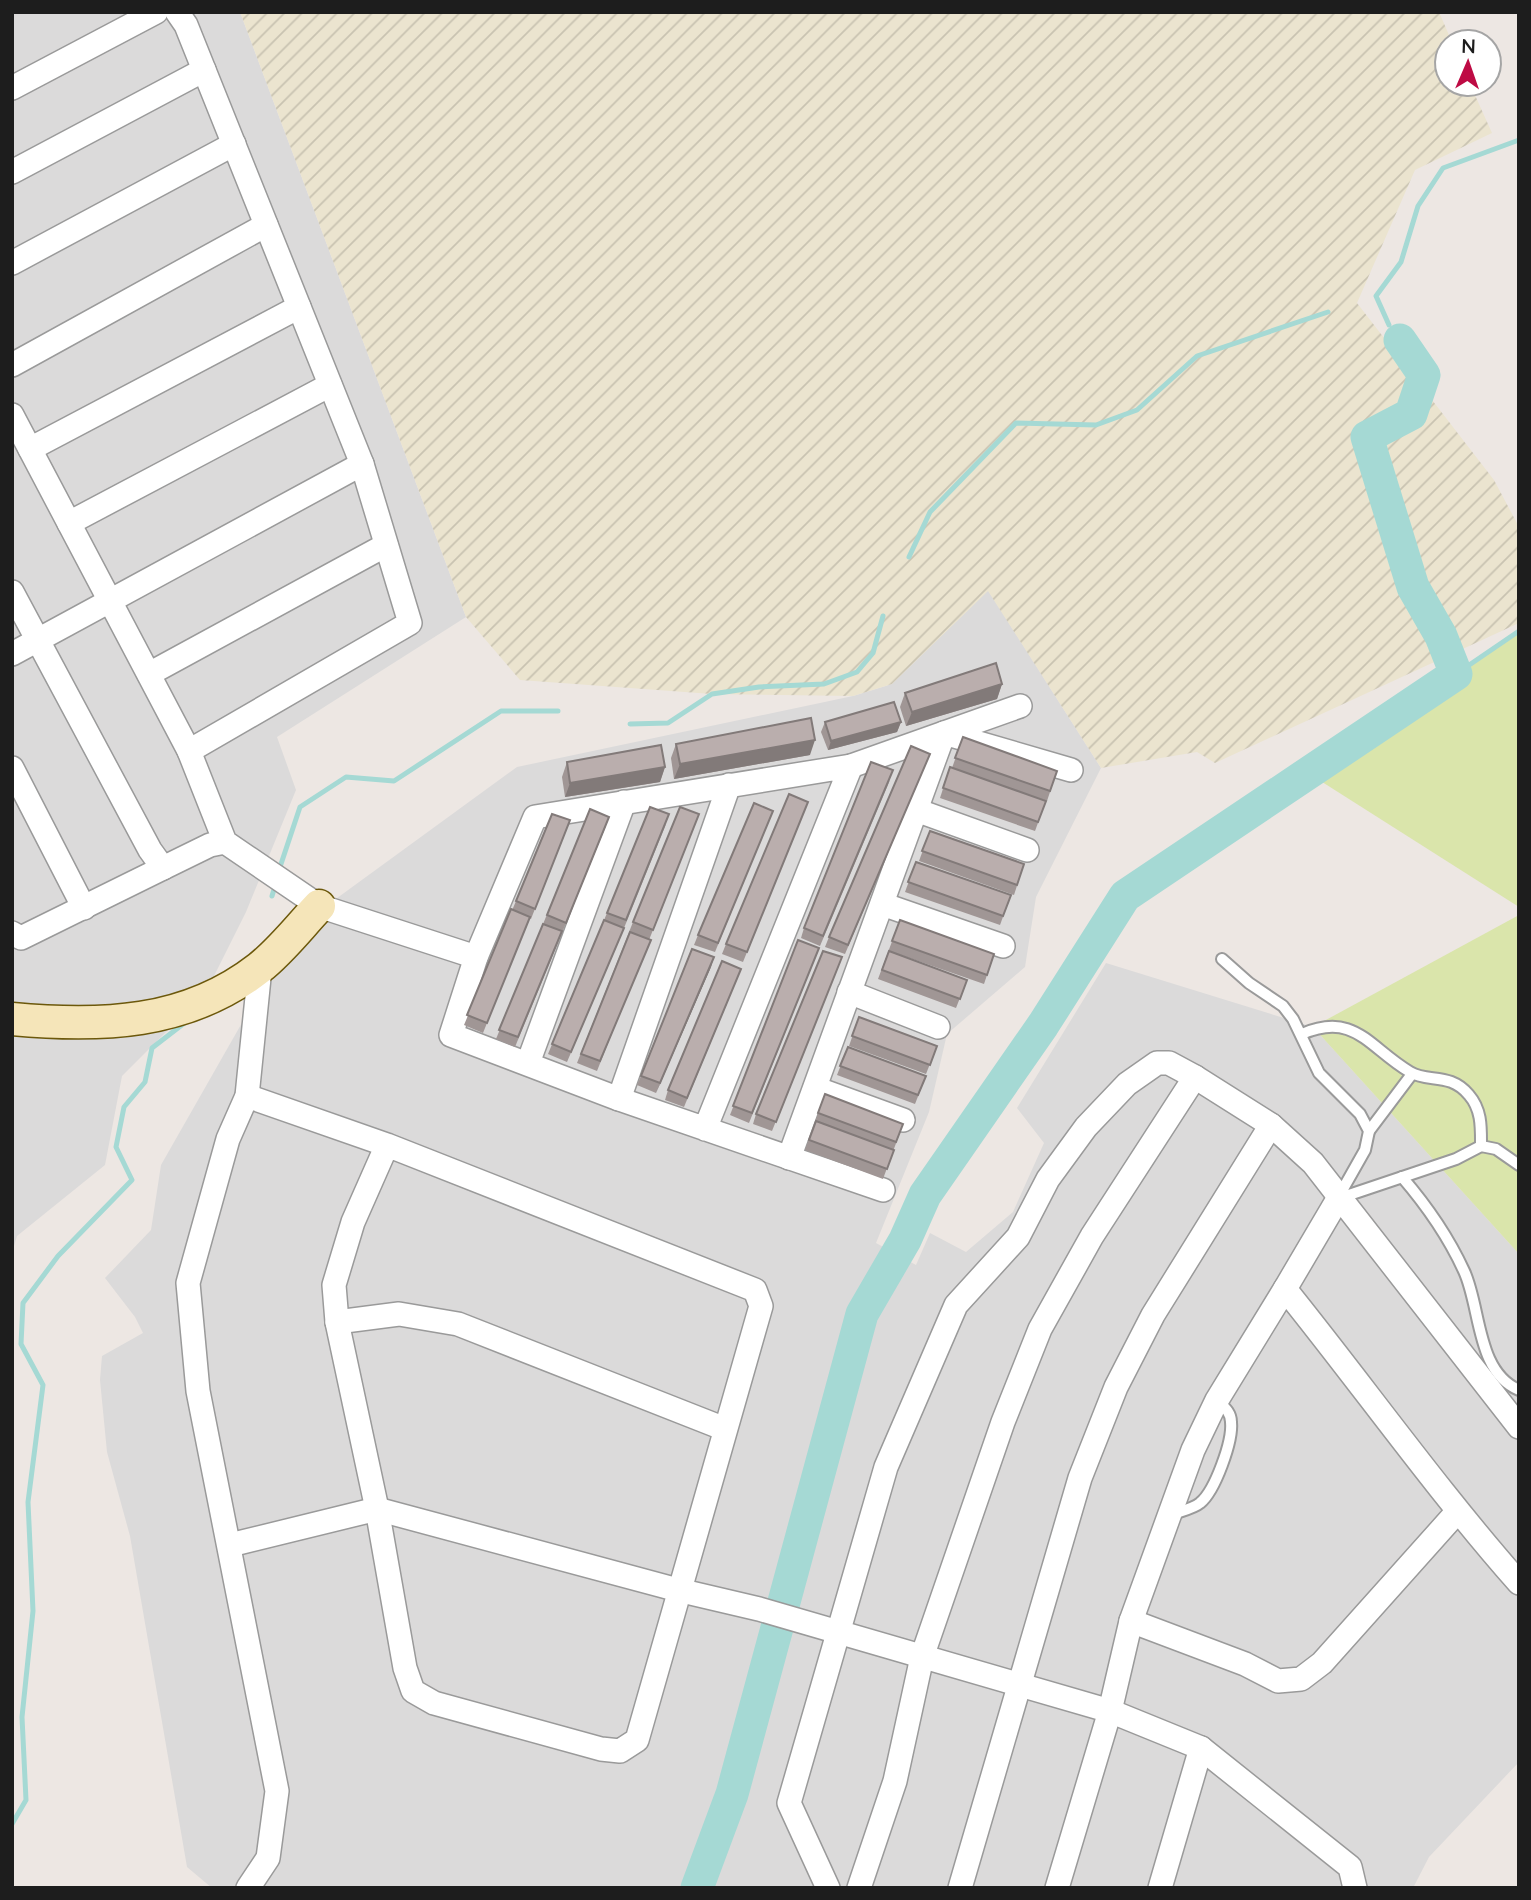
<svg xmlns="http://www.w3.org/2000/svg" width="1531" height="1900" font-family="Lato,sans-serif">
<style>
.residential{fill:#dbdada}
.farmland{fill:url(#farmland-furrows)}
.grass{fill:#dae5ab}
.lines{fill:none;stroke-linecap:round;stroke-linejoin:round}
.stream{stroke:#a5d9d4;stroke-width:5}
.river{stroke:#a5d9d4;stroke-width:33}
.service-casing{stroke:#9a9a9a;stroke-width:14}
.minor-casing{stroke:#9a9a9a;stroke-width:26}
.secondary-casing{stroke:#6c580b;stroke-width:35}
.service{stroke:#fff;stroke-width:10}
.minor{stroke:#fff;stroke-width:23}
.secondary{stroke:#f5e5b9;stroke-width:32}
.wall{fill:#a09695}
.shaded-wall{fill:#827a79}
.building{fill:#baaead;stroke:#827a79;stroke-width:2}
</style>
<defs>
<pattern id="farmland-furrows" width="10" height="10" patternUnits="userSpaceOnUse" patternTransform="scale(1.75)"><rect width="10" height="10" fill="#ebe4cf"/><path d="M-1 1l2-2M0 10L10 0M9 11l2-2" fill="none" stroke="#c9c3b1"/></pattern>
</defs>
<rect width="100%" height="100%" fill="#ede7e3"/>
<g class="residential">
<path d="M12 12H240L466 617 277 737 296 790 246 912 206 992 122 1076 105 1165 17 1236 12 1253Z"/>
<path d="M988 590 1101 768 1036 897 1025 967 947 1034 929 1112 876 1243 916 1265 930 1233 966 1252 1013 1212 1044 1143 1017 1108 1106 963 1313 1027 1519 1254V1762L1429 1857 1413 1888H212L187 1867 130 1536 107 1452 100 1380 102 1356 143 1333 135 1317 105 1278 151 1230 161 1165 296 928 517 767 853 696 892 684Z"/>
</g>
<path class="farmland" d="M240 12H1439L1452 42H1447V84H1470L1492 133 1415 170 1357 303 1494 480 1519 527V623L1215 763 1197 752 1101 768 988 591 892 684 853 696 712 694 520 680 466 617Z"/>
<g class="grass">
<path d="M1519 631V907L1308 773Z"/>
<path d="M1519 915V1254L1313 1027Z"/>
</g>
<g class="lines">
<g class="stream">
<path d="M1389 325 1376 296 1401 262 1418 206 1443 168 1519 140"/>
<path d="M909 557 930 512 1016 423 1096 425 1137 410 1197 356 1328 312"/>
<path d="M1456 674 1519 631"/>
<path d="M630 724 668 723 712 694 759 687 824 684 857 672 873 653 883 616"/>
<path d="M279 870 300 807 346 777 394 781 501 711H558"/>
<path d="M272 896 276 883"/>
<path d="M12 1824 26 1800 22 1717 33 1611 28 1502 43 1385 21 1344 23 1303 58 1256 132 1180 116 1147 124 1107 145 1082 152 1048 187 1021"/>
</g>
<path class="river" d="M697 1888 732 1794 862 1314 905 1240 925 1195 1043 1025 1125 896 1456 674 1441 636 1413 587 1367 437 1411 414 1424 375 1400 340"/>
<defs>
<g id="service">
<path d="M1222 959 1249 983 1283 1006 1293 1019 1319 1073 1360 1114 1369 1131 1365 1150 1339 1196"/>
<path d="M1302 1034C1355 1011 1369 1048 1410 1072 1428 1083 1450 1072 1469 1095 1482 1110 1481 1128 1481 1146"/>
<path d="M1369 1131 1412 1074"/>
<path d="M1402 1177C1427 1206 1448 1236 1464 1271 1481 1307 1476 1372 1519 1390"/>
<path d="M1340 1198 1456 1159 1481 1146 1496 1149 1519 1165"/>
<path d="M1170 1515C1180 1511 1193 1509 1200 1503 1215 1491 1233 1441 1231 1422 1231 1412 1224 1407 1217 1400"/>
</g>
<g id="minor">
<path d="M177 12 186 25 362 464 410 623 189 751"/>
<path d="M12 88 156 12"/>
<path d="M12 172 204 70"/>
<path d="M12 263 234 144"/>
<path d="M12 365 266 225"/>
<path d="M12 415 189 751 225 842 319 906 476 957"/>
<path d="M30 449 299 307"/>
<path d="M69 523 330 385"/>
<path d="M12 592 150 850 163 868 210 845 225 842"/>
<path d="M12 654 362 464"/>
<path d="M149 674 386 545"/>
<path d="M851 766 1020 706"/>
<path d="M12 768 84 908"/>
<path d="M916 810 1027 850"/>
<path d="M882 904 1003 946"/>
<path d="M12 933 21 938 163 868"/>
<path d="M849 992 938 1027"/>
<path d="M528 1063 624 802"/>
<path d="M815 1088 903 1120"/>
<path d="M247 1096 387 1145 755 1290 761 1306 637 1740 620 1751 601 1749 434 1703 413 1691 405 1668 377 1509 337 1322 334 1285 353 1222 387 1145"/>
<path d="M619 1099 729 785"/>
<path d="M705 1129 851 766 535 817 476 957 451 1035 619 1099 883 1190"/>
<path d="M789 1158 944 733 1071 770"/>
<path d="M1285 1289 1338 1199"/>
<path d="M337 1322 399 1314 458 1324 725 1429"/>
<path d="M230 1545 377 1509 678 1590 759 1609 1110 1711 1201 1748 1350 1867 1355 1888"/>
<path d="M1131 1621 1245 1664 1278 1681 1301 1679 1322 1663 1457 1512"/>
<path d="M248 1888 268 1858 277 1791 198 1391 188 1283 228 1139 247 1096 260 968"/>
<path d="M828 1888 789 1803 886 1467 956 1305 1018 1237 1048 1179 1086 1127 1127 1084 1157 1063H1169L1195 1077 1271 1125 1313 1163 1519 1427"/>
<path d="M859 1888 895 1781 922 1657 1003 1422 1040 1329 1092 1236 1195 1077"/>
<path d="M960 1888 1080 1478 1116 1387 1153 1315 1271 1125"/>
<path d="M1057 1888 1110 1711 1131 1621 1193 1450 1217 1400 1285 1289C1364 1387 1436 1489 1519 1583"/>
<path d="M1160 1888 1201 1748"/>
</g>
<path id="secondary" d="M12 1019C100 1027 186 1025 259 968 281 951 300 926 319 906"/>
</defs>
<use href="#service" class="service-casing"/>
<use href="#minor" class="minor-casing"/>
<use href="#secondary" class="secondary-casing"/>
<use href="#service" class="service"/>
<use href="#minor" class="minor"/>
<use href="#secondary" class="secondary"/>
</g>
<g class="wall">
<path d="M1002 684 997 699 906 726 900 707 905 693Z"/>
<path d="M825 722H901L897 732 828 750 821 732Z"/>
<path d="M963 737 1057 771 1047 801 952 768Z"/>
<path d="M676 744 810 755 674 779 671 758Z"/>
<path d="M930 754 845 954 825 947 829 937Z"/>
<path d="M567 762 665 767 660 782 565 797 562 777Z"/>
<path d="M950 767 1046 801 1035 831 940 798Z"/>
<path d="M890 780 820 946 801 938 804 928Z"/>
<path d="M808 802 743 962 722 954 726 944Z"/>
<path d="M590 809 606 826 515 1047 496 1039Z"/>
<path d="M699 814 597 1071 577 1063 633 922Z"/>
<path d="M570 820 531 919 529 918 483 1033 464 1025 516 901Z"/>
<path d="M769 820 715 952 694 945 698 935Z"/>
<path d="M666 824 620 938 567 1062 548 1054 607 913Z"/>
<path d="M930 831 1024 864 1014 895 919 861Z"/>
<path d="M916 862 1011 895 1000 925 905 892Z"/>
<path d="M900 920 994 954 984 984 898 954 967 980 956 1008 878 979Z"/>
<path d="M798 940 819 948 749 1123 730 1115Z"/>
<path d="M842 957 772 1131 753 1124 756 1114Z"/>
<path d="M711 967 656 1093 637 1085 641 1076Z"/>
<path d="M737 979 684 1107 665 1100 668 1090Z"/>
<path d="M859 1017 937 1046 926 1074 849 1046Z"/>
<path d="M848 1047 926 1076 915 1104 837 1075Z"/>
<path d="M825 1094 903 1124 883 1179 805 1150Z"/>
</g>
<g class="shaded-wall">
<path d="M1002 684 997 699 906 726 912 712Z"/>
<path d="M901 722 897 732 828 750 831 741Z"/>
<path d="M815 740 810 755 674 779 680 764Z"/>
<path d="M665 767 660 782 565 797 570 783Z"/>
<path d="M714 957 711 967 656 1093 660 1083Z"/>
</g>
<g class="building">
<path d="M996 663 1002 684 912 712 905 693Z"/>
<path d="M894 702 901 722 831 741 825 722Z"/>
<path d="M811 718 815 740 680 764 676 744Z"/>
<path d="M963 737 1057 771 1050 791 955 758Z"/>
<path d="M661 745 665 767 570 783 567 762Z"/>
<path d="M911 746 930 754 848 945 829 937Z"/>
<path d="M871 762 893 770 823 936 804 928Z"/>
<path d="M950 767 1046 801 1038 822 943 788Z"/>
<path d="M789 794 808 802 747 952 726 944Z"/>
<path d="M754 803 773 811 718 943 698 935Z"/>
<path d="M650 807 669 814 626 920 607 913Z"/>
<path d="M680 807 699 814 653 930 633 922Z"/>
<path d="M590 809 609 817 566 923 547 915Z"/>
<path d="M552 814 570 820 535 909 516 901Z"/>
<path d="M930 831 1024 864 1017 885 922 851Z"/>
<path d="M916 862 1011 895 1003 916 908 882Z"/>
<path d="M511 909 530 917 487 1023 467 1015Z"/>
<path d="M604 920 624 928 571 1052 552 1044Z"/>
<path d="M900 920 994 954 987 975 892 941Z"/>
<path d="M543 924 562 931 518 1037 499 1030Z"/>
<path d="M630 932 651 940 600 1061 581 1054Z"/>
<path d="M798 940 819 948 752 1113 733 1106Z"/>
<path d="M692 949 714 957 660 1083 641 1076Z"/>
<path d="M823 951 842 957 776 1122 756 1114Z"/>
<path d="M889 951 967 980 960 999 882 970Z"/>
<path d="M722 961 741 969 687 1098 668 1090Z"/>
<path d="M859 1017 937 1046 930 1065 852 1036Z"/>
<path d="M848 1047 926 1076 918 1095 840 1066Z"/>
<path d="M825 1094 903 1124 896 1142 818 1113Z"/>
<path d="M816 1121 894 1150 887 1169 809 1140Z"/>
</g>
<rect width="1531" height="1900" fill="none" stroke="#1d1d1d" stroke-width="28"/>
<g transform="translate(1468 63) rotate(2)"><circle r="33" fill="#ffffff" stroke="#a5a5a5" stroke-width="2"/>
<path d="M0-5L12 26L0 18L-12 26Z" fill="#be0b44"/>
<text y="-10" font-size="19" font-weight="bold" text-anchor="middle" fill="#1d1d1d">N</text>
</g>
</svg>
